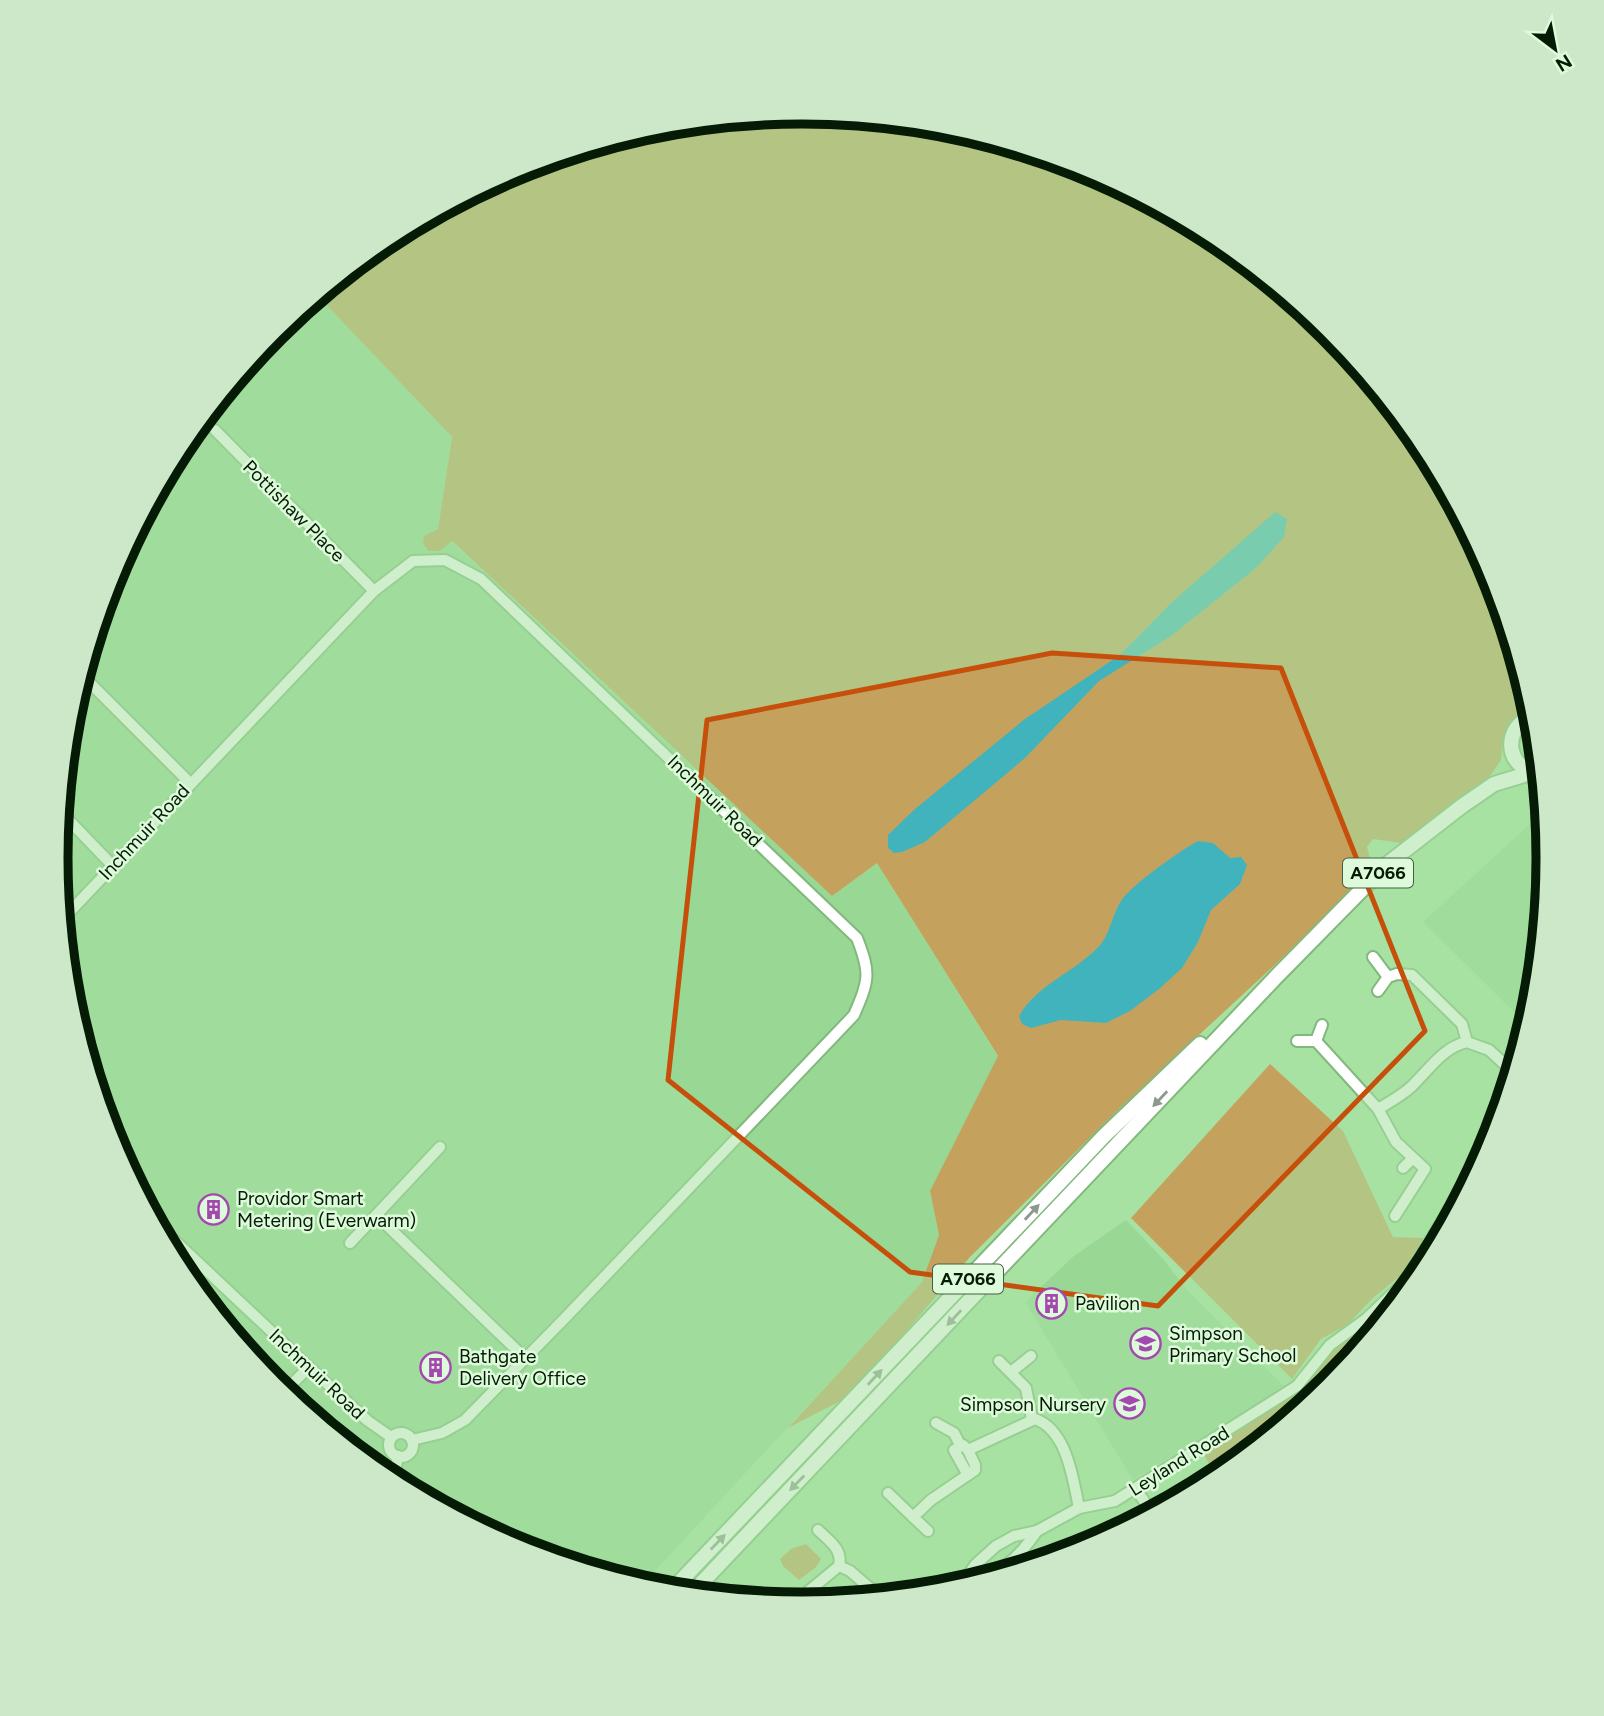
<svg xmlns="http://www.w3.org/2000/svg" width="1604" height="1716" font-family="Figtree,sans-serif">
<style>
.built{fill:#98d794}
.green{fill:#c4a25e}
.water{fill:#41b3bc}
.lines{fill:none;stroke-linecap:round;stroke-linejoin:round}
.minor-casing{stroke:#81b97d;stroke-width:14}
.major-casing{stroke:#81b97d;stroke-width:18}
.minor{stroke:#fff;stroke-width:10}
.major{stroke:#fff;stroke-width:14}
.oneway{fill:#8e988e}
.marked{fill:none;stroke:#c6500b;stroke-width:5;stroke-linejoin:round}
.labels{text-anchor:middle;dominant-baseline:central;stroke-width:5;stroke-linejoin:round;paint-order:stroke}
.shield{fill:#ddfada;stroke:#465e45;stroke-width:2}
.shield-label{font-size:18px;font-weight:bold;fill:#051b05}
.street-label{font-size:19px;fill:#051b05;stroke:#ddfada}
.poi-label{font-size:19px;fill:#051b05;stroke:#ddfada;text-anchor:start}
.rim{fill:none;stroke:#051b05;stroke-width:9}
</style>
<rect width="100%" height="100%" fill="#a8e2a3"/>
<g class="built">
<path d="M317 295 452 437 438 529 832 896 877 863 998 1057 930 1191 939 1235 922 1282 642 1585 516 1547 387 1478 274 1385 182 1272 113 1143 70 1003 56 858 70 712 113 572 182 443 275 330Z"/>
<path d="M1543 812 1548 858 1534 1004 1527 1025 1423 922Z"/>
<path d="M1126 1220 1163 1259 1188 1291 1285 1387 1133 1480 1025 1302 1074 1256Z"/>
</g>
<g class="green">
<path d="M802 112 948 126 1088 169 1217 238 1330 331 1422 444 1491 573 1532 709 1511 722 1503 738 1501 760 1490 776 1401 843 1373 839 1367 847 1373 869 1278 962 1120 1108 970 1257 850 1396 788 1428 922 1282 939 1235 930 1191 998 1056 877 863 832 896 452 541 440 551H428L423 543 424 536 438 529 452 437 317 295 388 238 517 169 657 126Z"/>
<path d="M1535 728 1538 761 1530 759 1523 748 1524 736Z"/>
<path d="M1270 1064 1343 1131 1393 1237 1423 1238 1412 1261 1399 1277 1374 1297 1347 1325 1321 1339 1292 1379 1131 1218Z"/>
<path d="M1413 1272 1417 1280 1329 1386 1216 1478 1201 1448 1286 1394 1322 1352Z"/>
<path d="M806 1544 821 1559 816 1567 799 1580 783 1566 780 1559 791 1549Z"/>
</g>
<g class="water">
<path d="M1275 512 1287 519 1284 537 1256 568 1171 636 1099 681 1025 758 925 842 902 852 894 853 888 848V835L915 809 1025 719 1120 655 1171 603Z"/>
<path d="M1198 841 1213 843 1230 858 1241 857 1247 865 1240 884 1211 910 1198 942 1182 968 1159 989 1130 1011 1106 1023 1061 1020 1031 1028 1022 1024 1019 1016C1037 984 1076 972 1100 945 1109 936 1113 913 1121 901 1130 886 1181 850 1198 841Z"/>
</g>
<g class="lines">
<defs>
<g id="minor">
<path d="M215 430 374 591"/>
<path d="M82 675 190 783"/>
<path d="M61 812 112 865"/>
<path d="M62 920 374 591 413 561 445 560 481 579 857 938C871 974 869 980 854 1015L566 1317 465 1420 442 1433 412 1440"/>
<path d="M1373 957 1388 977"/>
<path d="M1378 991 1388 977 1397 974 1412 975 1462 1024 1467 1042 1489 1050 1513 1072"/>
<path d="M1297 1041H1316L1322 1025"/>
<path d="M1316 1041 1378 1109 1396 1142 1425 1169 1395 1216"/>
<path d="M1378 1109C1390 1102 1401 1096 1411 1087 1429 1070 1443 1047 1467 1042"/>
<path d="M1403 1168 1413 1158"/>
<path d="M376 1215 525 1358"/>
<path d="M154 1221 309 1367 368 1421 391 1437"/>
<path d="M350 1243 440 1147"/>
<path d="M999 1361 1026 1388 1032 1419"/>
<path d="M1011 1372 1031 1356"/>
<path d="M283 1393 309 1367"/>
<path d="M936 1423 954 1433 960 1445"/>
<circle cx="401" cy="1445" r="12"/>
<path d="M968 1475 954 1450 963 1445 968 1450"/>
<path d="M393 1481 398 1456"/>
<path d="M1136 1489 1152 1513"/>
<path d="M888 1493 913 1517"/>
<path d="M818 1530C829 1541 843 1549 839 1566"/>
<path d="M928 1531 913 1517 931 1500 975 1470V1465L968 1450 1035 1419C1067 1430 1073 1479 1079 1508"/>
<path d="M965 1581C999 1576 1018 1559 1037 1531"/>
<path d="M961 1586 975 1565 996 1546 1014 1536 1037 1531 1079 1508 1115 1501 1297 1386 1330 1345 1366 1319 1404 1283 1459 1194 1471 1181"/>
<path d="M797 1604 805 1594 839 1566 850 1571 879 1596"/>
</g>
<g id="major">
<path d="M1534 716C1502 725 1504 769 1538 772"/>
<path d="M671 1591 1104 1136 1200 1044"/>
<path d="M692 1593 1275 978 1386 865 1462 806 1494 784 1534 772"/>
</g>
</defs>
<use href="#minor" class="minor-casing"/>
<use href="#major" class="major-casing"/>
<use href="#minor" class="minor"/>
<use href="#major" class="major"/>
</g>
<defs><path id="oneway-solid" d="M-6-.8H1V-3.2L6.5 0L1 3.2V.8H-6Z" transform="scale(1.75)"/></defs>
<g class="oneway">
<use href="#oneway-solid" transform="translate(1160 1099) rotate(133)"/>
<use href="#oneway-solid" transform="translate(1032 1212) rotate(-47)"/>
<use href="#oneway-solid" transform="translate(954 1318) rotate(133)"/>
<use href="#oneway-solid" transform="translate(875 1377) rotate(-47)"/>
<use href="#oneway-solid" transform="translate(797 1483) rotate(134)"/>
<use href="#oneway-solid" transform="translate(718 1542) rotate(-46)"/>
</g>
<path d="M0 0H1604V1716H0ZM1052 653 1281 668 1425 1031 1158 1306 910 1272 668 1080 707 720Z" fill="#a8e2a3" fill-opacity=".55" fill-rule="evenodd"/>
<path class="marked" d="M1052 653 1281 668 1425 1031 1158 1306 910 1272 668 1080 707 720Z"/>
<defs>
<symbol id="building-ring" viewBox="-11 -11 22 22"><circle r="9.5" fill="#ddfada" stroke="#a447b0" stroke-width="1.5"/><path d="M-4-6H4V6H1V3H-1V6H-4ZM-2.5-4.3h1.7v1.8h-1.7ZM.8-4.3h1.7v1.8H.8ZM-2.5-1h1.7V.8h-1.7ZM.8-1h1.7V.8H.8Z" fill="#a447b0"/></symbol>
<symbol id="school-ring" viewBox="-11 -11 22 22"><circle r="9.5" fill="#ddfada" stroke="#a447b0" stroke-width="1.5"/><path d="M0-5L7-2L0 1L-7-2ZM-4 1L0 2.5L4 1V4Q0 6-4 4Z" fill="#a447b0"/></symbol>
</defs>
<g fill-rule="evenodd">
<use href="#building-ring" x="196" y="1192" width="35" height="35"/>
<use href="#building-ring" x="1034" y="1286" width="35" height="35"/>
<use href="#school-ring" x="1128" y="1326" width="35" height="35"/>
<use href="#building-ring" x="418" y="1350" width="35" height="35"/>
<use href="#school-ring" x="1112" y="1386" width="35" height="35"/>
</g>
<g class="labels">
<g class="shield">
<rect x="1343" y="858.5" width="70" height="29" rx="5"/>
<rect x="933" y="1264.5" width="70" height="29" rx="5"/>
</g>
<g class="shield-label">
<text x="1378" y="873">A7066</text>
<text x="968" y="1279">A7066</text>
</g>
<g class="street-label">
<text transform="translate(294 511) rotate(45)">Pottishaw Place</text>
<text transform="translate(715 801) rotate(44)">Inchmuir Road</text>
<text transform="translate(144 832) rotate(-47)">Inchmuir Road</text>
<text transform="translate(317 1374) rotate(43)">Inchmuir Road</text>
<text transform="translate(1179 1461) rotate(-32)">Leyland Road</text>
</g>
<g class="poi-label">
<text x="237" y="1198">Providor Smart<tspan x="237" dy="22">Metering (Everwarm)</tspan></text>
<text x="1075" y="1303">Pavilion</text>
<text x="1169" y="1333">Simpson<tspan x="1169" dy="22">Primary School</tspan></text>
<text x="459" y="1356">Bathgate<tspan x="459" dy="22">Delivery Office</tspan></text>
<text x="1106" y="1404" text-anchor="end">Simpson Nursery</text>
</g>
</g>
<path d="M0 0H1604V1716H0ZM68 858a734 734 0 1 1 1468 0a734 734 0 1 1-1468 0Z" fill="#cce8c9" fill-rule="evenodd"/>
<path class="rim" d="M68 858a734 734 0 1 1 1468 0a734 734 0 1 1-1468 0Z"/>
<g transform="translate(1555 49) rotate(148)" stroke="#ddfada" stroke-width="5" paint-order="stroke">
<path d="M0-5L12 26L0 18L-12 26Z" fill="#051b05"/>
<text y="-10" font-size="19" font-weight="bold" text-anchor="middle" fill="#051b05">N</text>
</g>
</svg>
